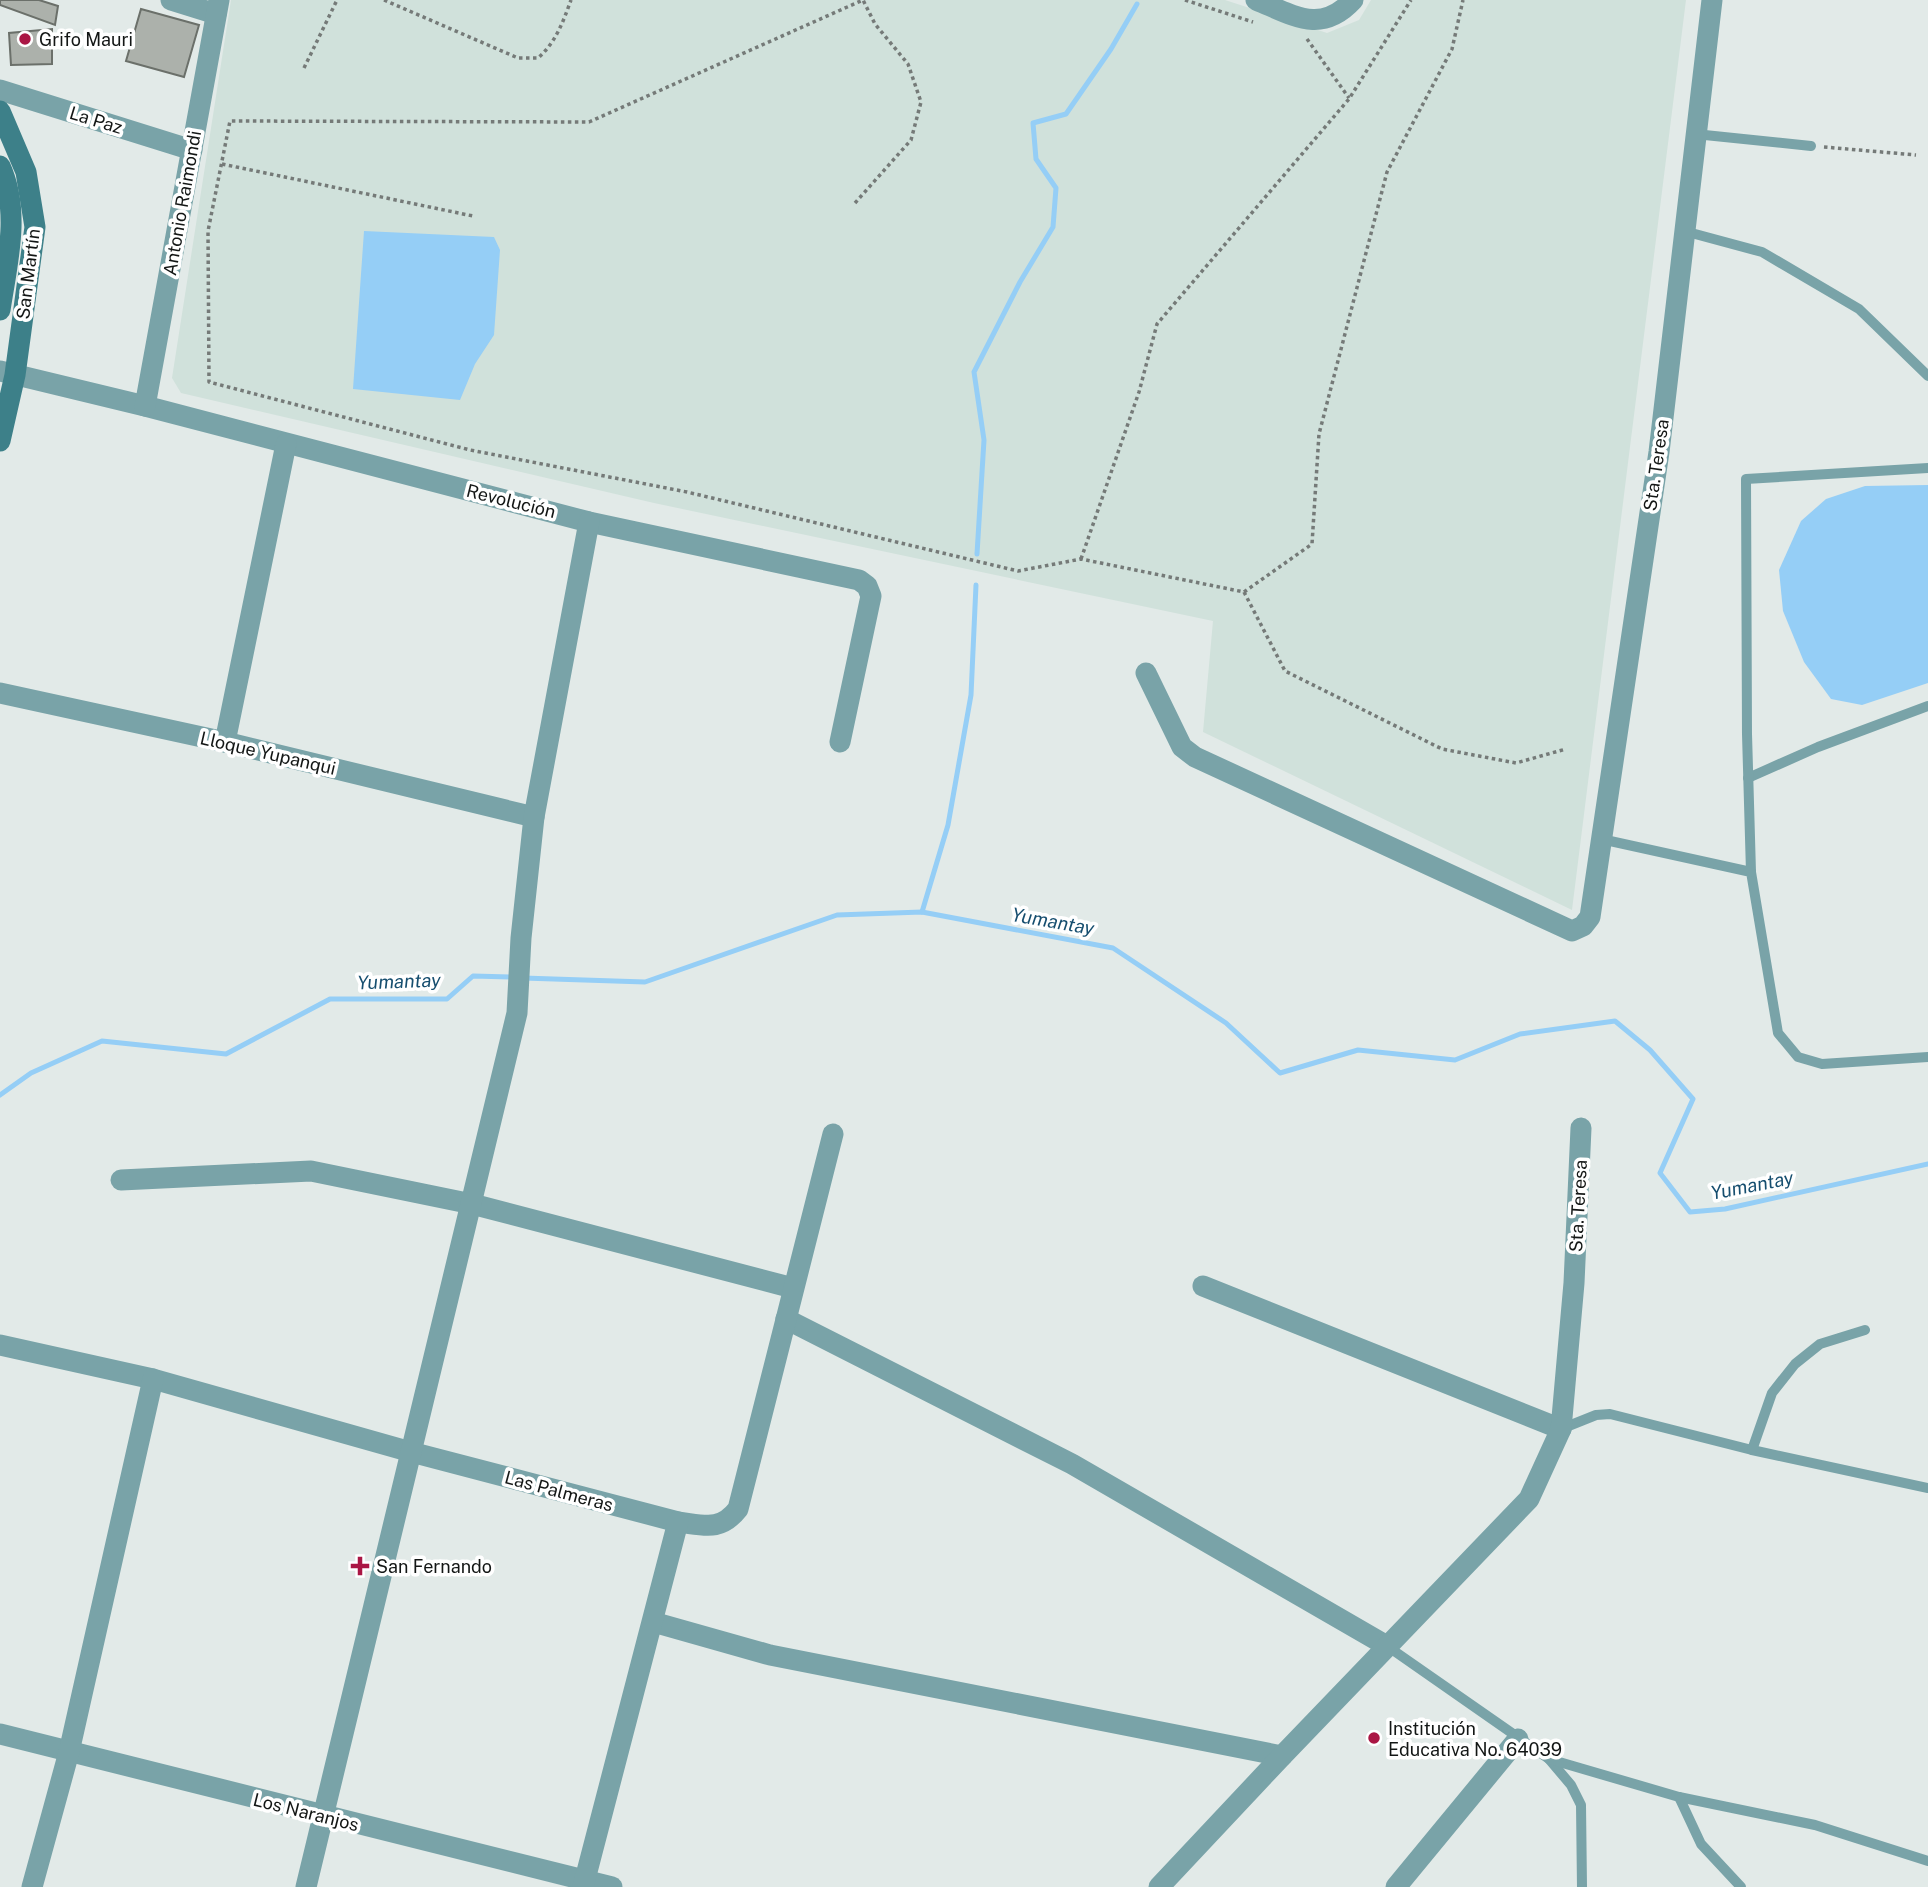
<svg xmlns="http://www.w3.org/2000/svg" width="1928" height="1887" font-family="'Public Sans',sans-serif">
<style>
.built{fill:#d0e1db}
.water{fill:#95cef6}
.lines{fill:none;stroke-linecap:round;stroke-linejoin:round}
.stream{stroke:#95cef6;stroke-width:5}
.building{fill:#acb1ab;stroke:#6b706a;stroke-width:2}
.path{stroke:#757a78;stroke-width:3.5;stroke-dasharray:3.5 3.5;stroke-linecap:butt}
.lane{stroke:#79a3a8;stroke-width:10}
.street{stroke:#79a3a8;stroke-width:21}
.secondary{stroke:#3d8089;stroke-width:21}
.poi-dot{fill:#aa1644;stroke:#fff;stroke-width:2.5}
.labels{text-anchor:middle;dominant-baseline:central;stroke-width:7;stroke-linejoin:round;paint-order:stroke}
.poi-label{font-size:18px;fill:#131615;stroke:#fff;text-anchor:start}
.street-label{font-size:18px;fill:#131615;stroke:#fff}
.water-label{font-size:19px;font-style:italic;fill:#164e6f;stroke:#fff}
</style>
<rect width="100%" height="100%" fill="#e2eae8"/>
<path class="built" d="M231 0H1225L1327 33 1359 20 1371 0H1686L1572 910 1203 732 1213 621 654 503 181 393 172 378Z"/>
<g class="water">
<path d="M364 231 494 237 500 250 494 335 475 364 460 400 353 389Z"/>
<path d="M1928 485V683L1862 705 1831 699 1804 662 1783 611 1779 570 1801 521 1826 499 1865 486Z"/>
</g>
<g class="lines">
<g class="stream">
<path d="M977 554 984 440 974 372 1020 282 1053 227 1056 188 1036 159 1033 123 1066 114 1111 49 1137 4"/>
<path d="M922 912 948 825 971 695 976 585"/>
<path d="M523 978 645 982 837 915 922 912 1113 948 1226 1023 1280 1073 1358 1050 1455 1060 1520 1034 1615 1021 1650 1050 1693 1099 1660 1173 1690 1212 1725 1209 1928 1164"/>
<path d="M0 1095 31 1073 102 1041 226 1054 330 999H447L473 976 513 977"/>
</g>
</g>
<g class="building">
<path d="M0 0H39L58 6 55 25 0 5Z"/>
<path d="M141 9 199 25 184 77 126 61Z"/>
<path d="M52 29V64L11 65 9 33Z"/>
</g>
<g class="lines">
<g class="path">
<path d="M384 0 518 58H538C556 42 563 22 571 0"/>
<path d="M1185 0 1253 22"/>
<path d="M1307 39 1349 98"/>
<path d="M304 68 337 0"/>
<path d="M1824 147 1916 155"/>
<path d="M222 164 473 216"/>
<path d="M855 203 911 140 921 102 908 64 875 24 863 0 589 122 230 121 208 231 209 382 470 450 687 492 1018 571 1081 559 1244 592 1285 671 1442 749 1516 763 1566 749"/>
<path d="M1081 559 1139 392 1157 324 1349 99 1411 0"/>
<path d="M1244 592 1312 544 1319 434 1387 172 1452 49 1463 0"/>
</g>
<g class="lane">
<path d="M1695 134 1811 146"/>
<path d="M1684 231 1762 252 1859 309 1928 376"/>
<path d="M1748 778 1818 747 1928 706"/>
<path d="M1601 839 1751 872 1778 1033 1798 1057 1822 1064 1928 1057"/>
<path d="M1751 872 1747 734 1746 479 1928 468"/>
<path d="M1561 1429 1596 1415 1610 1414 1752 1450 1928 1488"/>
<path d="M1752 1450 1772 1393 1795 1364 1820 1344 1865 1330"/>
<path d="M1387 1646 1549 1759 1571 1785 1581 1805 1582 1887"/>
<path d="M1549 1759 1679 1797 1815 1825 1928 1861"/>
<path d="M1679 1797 1701 1844 1741 1887"/>
</g>
<g class="street">
<path d="M171 0 216 14"/>
<path d="M1256 0C1293 15 1321 35 1353 0"/>
<path d="M0 90 192 150"/>
<path d="M0 371 145 406 589 522 859 580 867 586 871 596 840 742"/>
<path d="M145 406 219 0"/>
<path d="M1146 673 1182 747 1195 757 1572 931 1583 926 1590 917 1659 452 1712 0"/>
<path d="M0 693 225 742 534 817"/>
<path d="M225 742 286 444"/>
<path d="M121 1180 311 1171 472 1204 793 1288"/>
<path d="M1203 1286 1561 1429"/>
<path d="M786 1319 1072 1464 1387 1646"/>
<path d="M0 1345 153 1379 411 1452 678 1522C704 1525 720 1532 738 1509L833 1134"/>
<path d="M653 1622 770 1655 1282 1756"/>
<path d="M0 1734 612 1887"/>
<path d="M32 1887 69 1752 153 1379"/>
<path d="M306 1887 517 1013 521 938 534 817 589 522"/>
<path d="M583 1887 678 1522"/>
<path d="M1159 1887 1282 1756 1529 1499 1561 1429 1574 1283 1581 1128"/>
<path d="M1396 1887 1518 1739"/>
</g>
<g class="secondary">
<path d="M0 111 26 172 35 227 15 375 0 441"/>
<path d="M0 166C21 212 7 263 0 310"/>
</g>
</g>
<g class="poi-dot">
<circle cx="25" cy="39" r="7"/>
<path d="M356.5 1555.5h7v7h7v7h-7v7h-7v-7h-7v-7h7z"/>
<circle cx="1374" cy="1738" r="7"/>
</g>
<g class="labels">
<g class="poi-label">
<text x="39" y="39">Grifo Mauri</text>
<text x="376" y="1566">San Fernando</text>
<text x="1388" y="1728">Institución<tspan x="1388" dy="21">Educativa No. 64039</tspan></text>
</g>
<g class="street-label">
<text transform="translate(96 120) rotate(17)">La Paz</text>
<text transform="translate(182 203) rotate(-80)">Antonio Raimondi</text>
<text transform="translate(28 274) rotate(-83)">San Martín</text>
<text transform="translate(1656 465) rotate(-82)">Sta. Teresa</text>
<text transform="translate(511 501) rotate(14)">Revolución</text>
<text transform="translate(268 753) rotate(13)">Lloque Yupanqui</text>
<text transform="translate(1578 1206) rotate(-87)">Sta. Teresa</text>
<text transform="translate(559 1491) rotate(15)">Las Palmeras</text>
<text transform="translate(306 1812) rotate(14)">Los Naranjos</text>
</g>
<g class="water-label">
<text transform="translate(1053 921) rotate(10)">Yumantay</text>
<text transform="translate(399 981) rotate(-2)">Yumantay</text>
<text transform="translate(1752 1185) rotate(-11)">Yumantay</text>
</g>
</g>
</svg>
